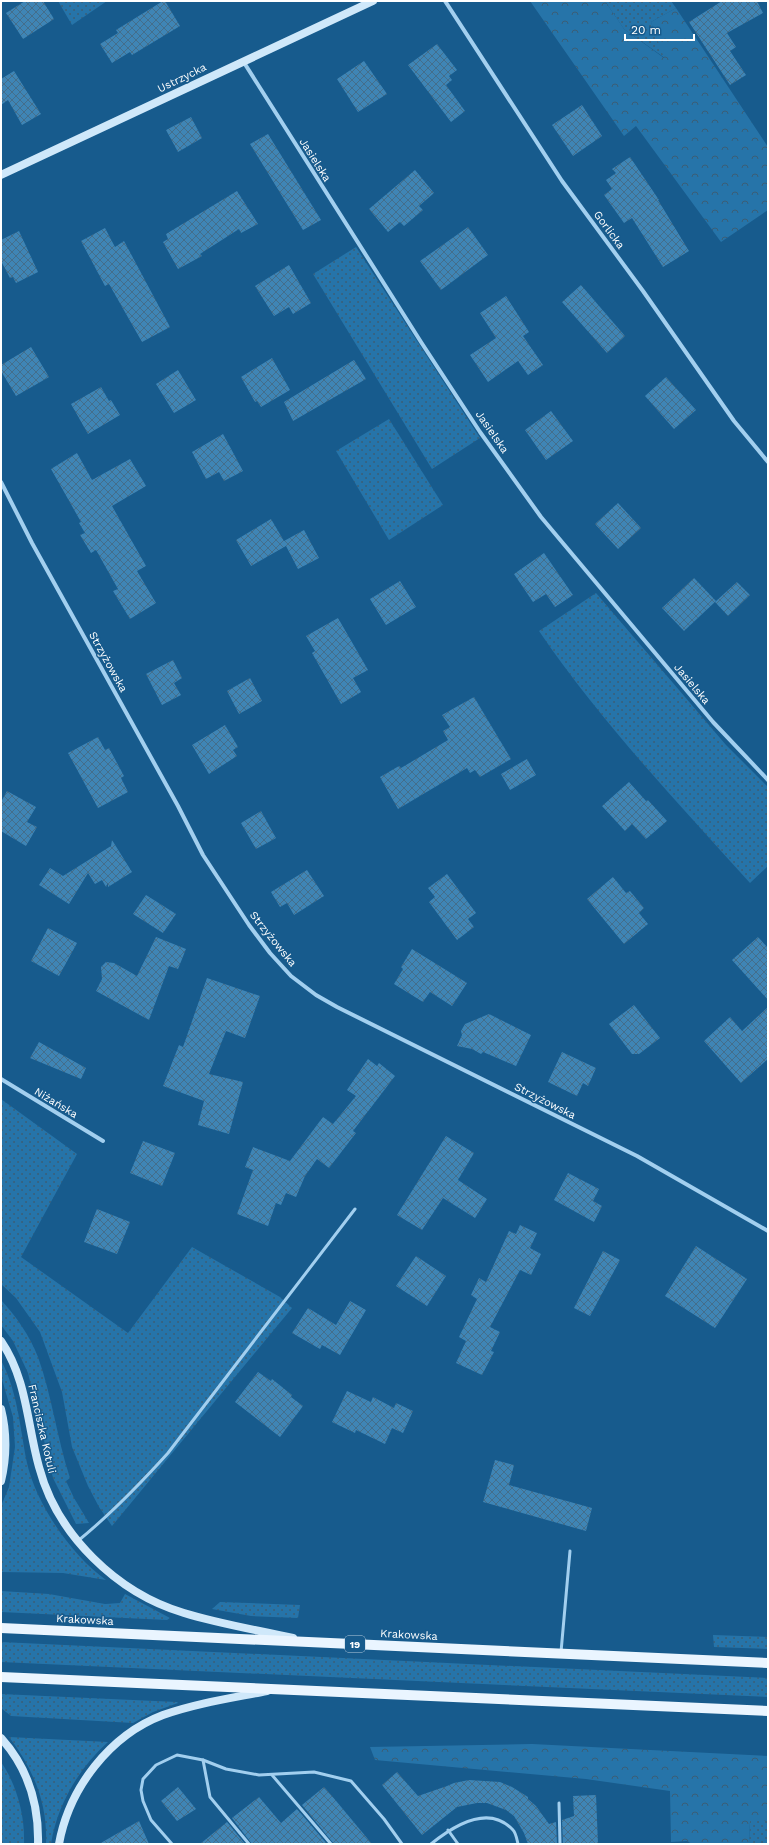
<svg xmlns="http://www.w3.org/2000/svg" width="769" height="1845" font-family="'Work Sans',sans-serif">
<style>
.grass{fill:url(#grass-dots)}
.forest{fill:url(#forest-crowns)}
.building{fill:url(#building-cross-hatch)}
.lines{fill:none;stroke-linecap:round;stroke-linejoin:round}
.lane{stroke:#a2cfef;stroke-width:3}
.street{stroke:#a2cfef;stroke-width:4}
.secondary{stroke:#cfe8fa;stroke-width:8}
.primary{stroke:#eaf5ff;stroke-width:10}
.labels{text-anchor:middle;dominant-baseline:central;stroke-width:3;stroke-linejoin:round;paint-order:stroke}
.shield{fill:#175b8d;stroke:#b9cedd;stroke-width:1}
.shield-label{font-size:10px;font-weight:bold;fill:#fff}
.street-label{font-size:11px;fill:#fff;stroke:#175b8d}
</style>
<defs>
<pattern id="grass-dots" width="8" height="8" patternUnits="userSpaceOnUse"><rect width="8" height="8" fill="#2674a9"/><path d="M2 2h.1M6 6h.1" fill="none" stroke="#3b5e76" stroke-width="1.8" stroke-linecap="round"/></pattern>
<pattern id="forest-crowns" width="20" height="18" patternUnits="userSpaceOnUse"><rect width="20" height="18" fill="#2674a9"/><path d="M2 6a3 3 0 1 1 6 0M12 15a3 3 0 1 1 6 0" fill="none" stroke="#3b5e76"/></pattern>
<pattern id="building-cross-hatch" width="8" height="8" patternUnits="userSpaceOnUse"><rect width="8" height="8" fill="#3f85b5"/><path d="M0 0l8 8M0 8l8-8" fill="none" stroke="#446e8b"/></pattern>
</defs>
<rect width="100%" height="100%" fill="#175b8d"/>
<g class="grass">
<path d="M58 1H107L72 25Z"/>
<path d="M605 1H671L676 8 651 22 665 58 624 29Z"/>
<path d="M356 247 480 438 432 469 313 274Z"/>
<path d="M389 419 443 505 389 540 336 451Z"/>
<path d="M596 593 726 745 768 787V866L750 883C677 802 601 722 539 631Z"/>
<path d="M1 1099 77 1154 21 1257 128 1333 192 1247 280 1297 292 1308 112 1526 99 1507 88 1486 72 1447 62 1392 40 1332 16 1298 1 1284Z"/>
<path d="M1 1300C16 1316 30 1336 38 1357 52 1396 57 1438 70 1478L66 1481 74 1498 89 1523 76 1524 53 1478 28 1373 13 1341 1 1325Z"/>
<path d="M1 1360C18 1393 20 1428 27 1463 36 1504 72 1556 106 1580L63 1573 1 1572V1506L9 1487 15 1447 13 1417 1 1376Z"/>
<path d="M1 1591 49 1594 105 1604 120 1603 125 1594 170 1618 167 1620 1 1612Z"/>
<path d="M220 1602 300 1605 298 1618 251 1616 212 1609Z"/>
<path d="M713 1635 768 1637V1649L714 1647Z"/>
<path d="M1 1642 768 1678V1697L1 1662Z"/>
<path d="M1 1694 177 1702 178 1703 153 1712 133 1723 11 1716 1 1708Z"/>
<path d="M9 1737 108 1742C79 1768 57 1805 51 1844H46C48 1804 33 1768 9 1737Z"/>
<path d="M1 1762C17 1785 25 1816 24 1844H1Z"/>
<path d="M750 1821H768V1844H749Z"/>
</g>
<g class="forest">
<path d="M530 1H605L624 29 664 58 651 22 676 8 768 147V210L721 242 636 126 624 136Z"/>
<path d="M532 1744 768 1756V1821H750L749 1844H692L687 1841 671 1842 670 1791 586 1779 375 1760 370 1747Z"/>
</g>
<g class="building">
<path d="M25 1H43L54 19 23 39 6 13Z"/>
<path d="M163 1H165L180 26 132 55 130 52 112 63 100 44 118 33 116 30Z"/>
<path d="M722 1H757L763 13 727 33 736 47 730 51 746 75 730 85 689 22Z"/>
<path d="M437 44 457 70 449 76 452 80 446 85 465 111 451 122 408 65Z"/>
<path d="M364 61 387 94 358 112 337 79Z"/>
<path d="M14 71 41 114 22 125 8 100 1 105V79Z"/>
<path d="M582 105 602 136 573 156 552 125Z"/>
<path d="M191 117 202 138 178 152 166 130Z"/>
<path d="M268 134 321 220 303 230 250 144Z"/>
<path d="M630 157 659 200H658L689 251 663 267 632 218 624 223 604 195 612 189 606 180 616 173 612 169Z"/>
<path d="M415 170 434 193 419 206 423 210 404 226 400 222 388 232 369 209Z"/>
<path d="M237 191 258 224 241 233 239 229 200 254 202 256 178 269 163 242 168 239 166 234Z"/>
<path d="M468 227 488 255 441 290 420 261Z"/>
<path d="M105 228 115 247 124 241 170 327 142 342 109 284 105 286 81 241Z"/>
<path d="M19 231 38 272 16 283 13 277 10 278 1 261V240Z"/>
<path d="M289 265 311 303 293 314 289 307 274 316 255 286Z"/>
<path d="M581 285 625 336 607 353 562 302Z"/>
<path d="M506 296 529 332 523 336 543 365 528 375 518 361 488 382 470 355 496 338 480 313Z"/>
<path d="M31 347 49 377 16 396 1 371V365Z"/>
<path d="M272 358 290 390 261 407 257 401 255 402 241 377Z"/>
<path d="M354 360 366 379 293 421 284 402Z"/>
<path d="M178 370 196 400 174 413 156 384Z"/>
<path d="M666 377 696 410 674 429 645 396Z"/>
<path d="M101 387 109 401 111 400 120 415 88 434 71 404Z"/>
<path d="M551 411 573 441 546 460 525 430Z"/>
<path d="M223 434 243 471 224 481 219 472 206 479 192 452Z"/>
<path d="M77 453 92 480 130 459 146 486 112 506 146 566 137 571 156 603 130 619 113 591 118 589 96 550 91 553 80 535 85 533 79 523 81 522 51 469Z"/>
<path d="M618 503 641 528 618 549 595 524Z"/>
<path d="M271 519 284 541 304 530 319 558 298 569 286 546 251 566 236 540Z"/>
<path d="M544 553 573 595 555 607 546 594 533 602 514 574Z"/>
<path d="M694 578 716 601 684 631 662 608Z"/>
<path d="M400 581 416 607 386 625 370 599Z"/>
<path d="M737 582 750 595 728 616 715 602Z"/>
<path d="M338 618 368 670 353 678 361 692 341 704 312 653 315 651 306 636Z"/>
<path d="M173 660 182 678 174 683 181 695 162 705 146 674Z"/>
<path d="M250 678 262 701 239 714 227 691Z"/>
<path d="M474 697 511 759 480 777 475 770 470 773 467 768 398 809 380 777 399 766 401 768 448 740 443 731 450 727 442 715Z"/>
<path d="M225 725 238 747 233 750 237 756 209 774 192 745Z"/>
<path d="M98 737 105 750 109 748 124 776 121 778 128 792 98 808 68 753Z"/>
<path d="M527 759 536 775 510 790 501 774Z"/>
<path d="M629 782 646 801 648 800 667 821 646 839 632 824 625 831 602 806Z"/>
<path d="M7 791 36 807 27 822 37 827 26 846 1 831V802Z"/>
<path d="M261 811 276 838 256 849 241 823Z"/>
<path d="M112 840 132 872 108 887V883L106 887 102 880 95 884 88 873 69 904 39 885 50 868 63 876 111 846Z"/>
<path d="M307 870 324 896 294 915 287 903 280 907 271 892Z"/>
<path d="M447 874 476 913 468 919 474 927 457 940 429 902 435 897 428 888Z"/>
<path d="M613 877 626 893 630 891 644 908 639 913 648 924 624 944 587 899Z"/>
<path d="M146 895 176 914 163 933 133 914Z"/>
<path d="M48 928 77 943 59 976 31 961Z"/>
<path d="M156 937 186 949 178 969 169 966 149 1020 96 991 102 979 101 967 106 962 114 963 137 976Z"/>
<path d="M758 937 768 948V1000L732 960Z"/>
<path d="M412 949 467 983 452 1006 430 992 423 1002 394 984 403 969 401 967Z"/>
<path d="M207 978 260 996 245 1038 226 1031 209 1074 243 1082 229 1134 198 1125 204 1101 163 1086 179 1045 183 1047Z"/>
<path d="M634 1005 660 1038 639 1054H632L609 1024Z"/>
<path d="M768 1007V1059L741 1083 704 1041 730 1017 742 1031Z"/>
<path d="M489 1014 531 1035 516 1066 483 1052 481 1054 472 1049 457 1046 462 1035 461 1031 465 1024Z"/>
<path d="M39 1042 86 1068 81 1079 30 1058Z"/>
<path d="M562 1052 596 1068 588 1086 583 1083 577 1096 548 1082Z"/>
<path d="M368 1059 377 1066 379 1063 395 1076 353 1131 356 1133 329 1168 317 1159 305 1176 296 1197 286 1193 281 1205 276 1203 268 1226 237 1214 253 1170 245 1167 253 1147 290 1161 323 1117 333 1124 356 1096 347 1090Z"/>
<path d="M446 1136 474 1153 458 1180 487 1199 475 1218 443 1198 422 1230 397 1215Z"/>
<path d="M143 1141 175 1153 162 1186 130 1173Z"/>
<path d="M568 1173 599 1189 593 1201 602 1206 594 1222 554 1200Z"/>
<path d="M97 1209 130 1222 117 1254 84 1242Z"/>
<path d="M520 1225 537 1233 530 1248 541 1254 531 1275 520 1270 490 1327 500 1332 491 1351 494 1352 482 1375 456 1363 466 1341 459 1337 477 1299 471 1295 479 1278 486 1282 509 1231 516 1234Z"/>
<path d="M696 1246 747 1279 715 1328 665 1296Z"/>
<path d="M603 1251 620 1260 590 1316 574 1308Z"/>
<path d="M416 1256 446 1276 427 1306 396 1286Z"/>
<path d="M350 1301 366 1310 340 1355 322 1345 320 1349 292 1333 308 1308 336 1325Z"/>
<path d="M258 1372 271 1381 272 1379 292 1395 291 1397 303 1406 280 1437 235 1402Z"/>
<path d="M347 1391 371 1402 373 1397 394 1408 396 1403 413 1411 403 1433 392 1428 385 1444 356 1430 355 1433 332 1422Z"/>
<path d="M495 1460 514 1465 509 1485 592 1508 586 1531 483 1502Z"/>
<path d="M397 1772 418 1796 447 1786 454 1783 469 1780 500 1782 512 1787 528 1797V1799L536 1806 549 1824 556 1822 557 1844H528L524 1833 514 1816 506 1810 487 1803H477L457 1807 422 1835 382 1785Z"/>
<path d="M178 1787 196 1809 177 1821 161 1801Z"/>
<path d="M324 1787 332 1796 372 1844H334L302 1805Z"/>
<path d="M596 1795 598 1844H563L562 1820 574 1816 573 1796Z"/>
<path d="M259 1797 281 1823 297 1809 327 1844H252L232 1818Z"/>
<path d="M139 1821 149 1844H99Z"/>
<path d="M227 1822 245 1844H200Z"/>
</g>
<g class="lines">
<g class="lane">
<path d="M79 1540C112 1513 140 1484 168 1453L355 1209"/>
<path d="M561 1652 570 1551"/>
<path d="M203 1760 210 1797 249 1844"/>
<path d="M272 1775 331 1844"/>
<path d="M559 1803 560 1844"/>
<path d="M448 1830 458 1844"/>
<path d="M172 1844 151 1820 143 1801 141 1790 143 1779 156 1765 177 1755 203 1760 226 1769 259 1775 314 1772 351 1781 384 1819 402 1844"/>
<path d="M431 1844C452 1827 488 1803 513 1830 516 1833 517 1840 518 1844"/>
</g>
<g class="street">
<path d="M445 1 562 181 643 291 734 421 768 462"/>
<path d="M243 61 421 342 480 432 541 517 713 722 768 780"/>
<path d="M1 482 32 543 178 806 203 855 249 925 270 953 291 976 316 995 337 1007 637 1156 768 1231"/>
<path d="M1 1079 103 1141"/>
</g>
<g class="secondary">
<path d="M1 175 373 1"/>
<path d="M1 1341C27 1379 27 1424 39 1467 57 1535 117 1593 184 1613 220 1624 257 1630 293 1638"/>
<path d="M1 1409C7 1433 7 1456 1 1481"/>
<path d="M1 1738C28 1768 39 1804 38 1844"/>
<path d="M59 1844C69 1788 110 1735 163 1715 197 1703 232 1698 267 1691"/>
</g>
<g class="primary">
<path d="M1 1628 768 1663"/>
<path d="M1 1677 768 1711"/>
</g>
</g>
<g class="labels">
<rect class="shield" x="345" y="1636" width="20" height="16" rx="3"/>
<g class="shield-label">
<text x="355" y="1644">19</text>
</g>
<g class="street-label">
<text transform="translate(182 78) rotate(-26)">Ustrzycka</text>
<text transform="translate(315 160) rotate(58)">Jasielska</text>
<text transform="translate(609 230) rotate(54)">Gorlicka</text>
<text transform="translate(492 432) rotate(55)">Jasielska</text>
<text transform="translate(108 662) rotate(61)">Strzyżowska</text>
<text transform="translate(692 684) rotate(50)">Jasielska</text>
<text transform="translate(273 939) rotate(51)">Strzyżowska</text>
<text transform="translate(545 1101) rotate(27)">Strzyżowska</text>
<text transform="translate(56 1103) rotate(31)">Niżańska</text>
<text transform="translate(42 1429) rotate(77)">Franciszka Kotuli</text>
<text transform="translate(85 1620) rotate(3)">Krakowska</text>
<text transform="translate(409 1635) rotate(3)">Krakowska</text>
</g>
</g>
<rect width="769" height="1845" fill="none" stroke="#ffffff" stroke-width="4"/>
<path d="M625 34v6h69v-6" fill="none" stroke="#ffffff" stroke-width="2"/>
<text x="631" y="34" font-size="12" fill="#ffffff" stroke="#175b8d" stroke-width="3" paint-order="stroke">20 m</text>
</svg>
